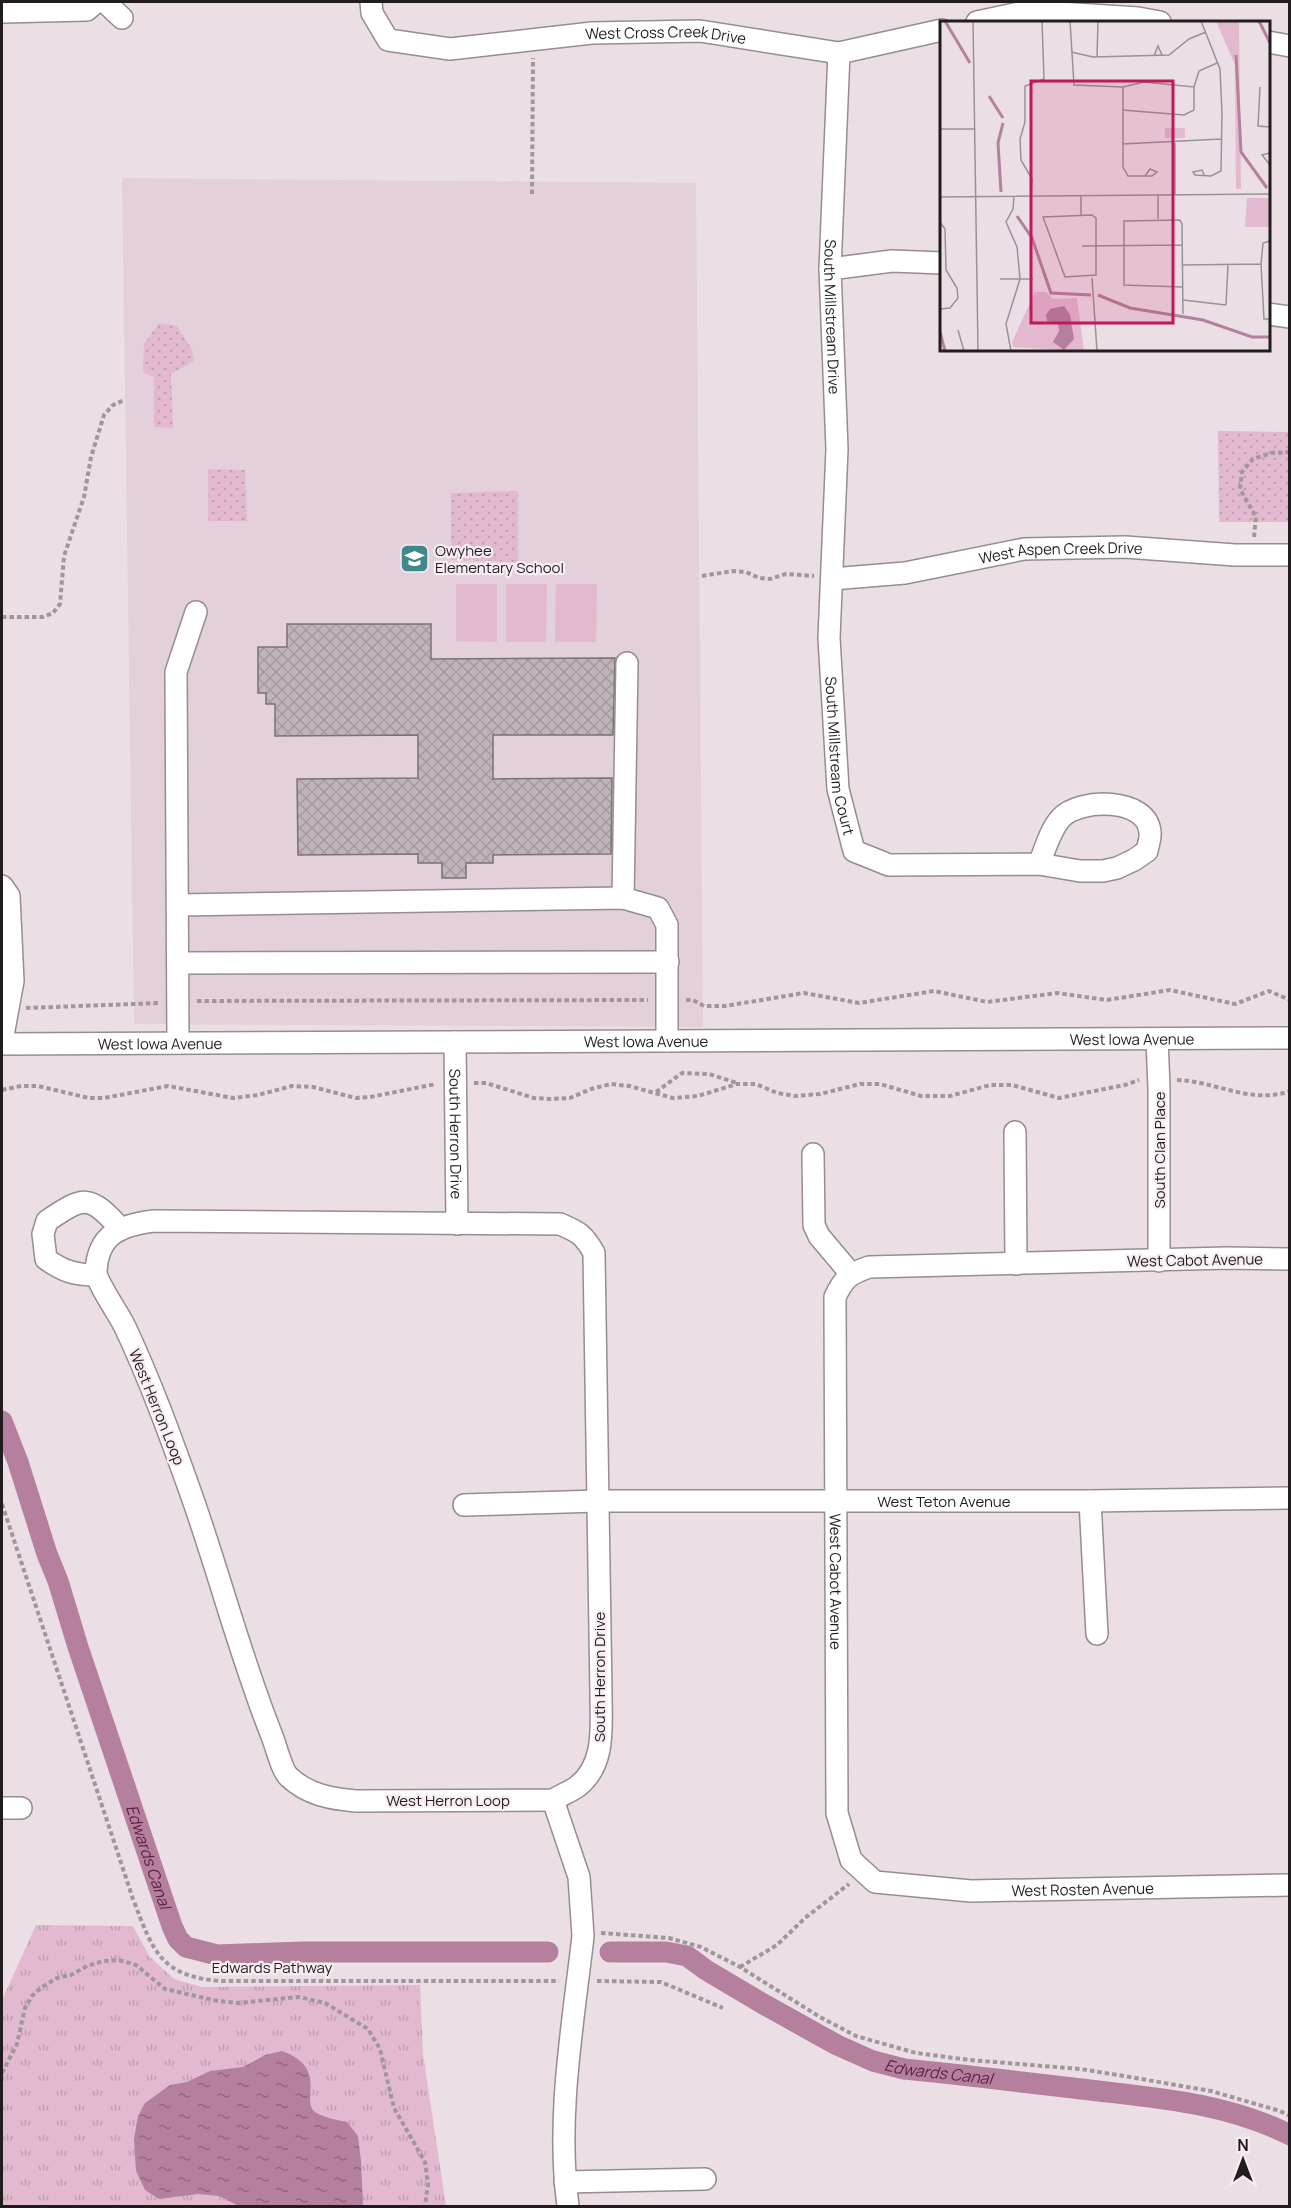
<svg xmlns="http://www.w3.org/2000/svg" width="1291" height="2208" font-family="Manrope,sans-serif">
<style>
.built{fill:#e3d0da}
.grass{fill:url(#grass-tufts)}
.park{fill:url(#park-dots)}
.garden{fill:#e3b9cf}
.water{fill:url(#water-ripples)}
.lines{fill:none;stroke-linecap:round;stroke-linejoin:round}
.canal{stroke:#b5809d;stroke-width:21}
.building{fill:url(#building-cross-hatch);stroke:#7c7277;stroke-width:1.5}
.minor-casing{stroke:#968c91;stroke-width:24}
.path{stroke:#a0979c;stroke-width:4;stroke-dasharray:4.5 3;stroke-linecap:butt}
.minor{stroke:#fff;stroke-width:21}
.labels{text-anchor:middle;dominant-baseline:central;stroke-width:4.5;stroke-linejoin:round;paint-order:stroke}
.street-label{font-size:15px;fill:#211d1f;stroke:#f8edf2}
.poi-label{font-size:15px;fill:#211d1f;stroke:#f8edf2;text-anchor:start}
.water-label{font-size:16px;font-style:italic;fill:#612048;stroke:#f8edf2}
.inset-river{fill:none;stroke:#b5809d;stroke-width:3}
.inset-road{fill:none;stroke:#9a9196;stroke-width:1.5}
.view{fill:#c2185b;fill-opacity:0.15;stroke:#c2185b;stroke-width:3}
.inset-edge{fill:none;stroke:#211d1f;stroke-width:3}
</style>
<defs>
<pattern id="grass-tufts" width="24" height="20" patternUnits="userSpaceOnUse" patternTransform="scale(1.5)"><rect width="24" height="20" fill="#e3b9cf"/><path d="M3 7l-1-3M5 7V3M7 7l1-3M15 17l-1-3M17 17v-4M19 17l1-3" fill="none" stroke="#c29fb1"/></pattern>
<pattern id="park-dots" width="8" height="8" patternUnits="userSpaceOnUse" patternTransform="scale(1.5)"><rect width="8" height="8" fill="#e3b9cf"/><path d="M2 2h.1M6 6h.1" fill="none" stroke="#c29fb1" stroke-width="1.8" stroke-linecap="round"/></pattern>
<pattern id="water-ripples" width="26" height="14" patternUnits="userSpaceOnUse" patternTransform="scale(1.5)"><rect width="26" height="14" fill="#b5809d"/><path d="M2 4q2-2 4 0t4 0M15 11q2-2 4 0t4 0" fill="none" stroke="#93687f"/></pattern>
<pattern id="building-cross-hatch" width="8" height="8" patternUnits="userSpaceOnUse" patternTransform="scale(1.5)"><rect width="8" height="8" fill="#bfb4b9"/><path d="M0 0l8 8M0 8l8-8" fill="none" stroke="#a49a9f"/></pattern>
</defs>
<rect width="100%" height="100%" fill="#ebdfe5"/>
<path class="built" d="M122 178 696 183 703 1027 134 1024Z"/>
<path class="grass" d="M36 1925 133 1926 150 1957 174 1979 202 1987 420 1985 423 2054 446 2206H2V2000Z"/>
<g class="park">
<path d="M159 323 177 326 192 350 194 361 171 374 173 428 154 427V377L143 372 144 344Z"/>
<path d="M1218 431 1289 432V522H1219Z"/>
<path d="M208 469 245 470 247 521H208Z"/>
<path d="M518 491V562L451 560V493Z"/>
</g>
<g class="garden">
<path d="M456 584H497V642L456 641Z"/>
<path d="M506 584H547L546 642H506Z"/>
<path d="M556 584H597L596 642H555Z"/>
</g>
<path class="water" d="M282 2051C329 2068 300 2100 315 2112 324 2118 337 2120 347 2122L358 2136 361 2161 363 2206H239L219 2196 198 2194 159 2199 145 2190 136 2171 134 2139 138 2116 145 2103 170 2085 187 2082 210 2071 243 2067 265 2055Z"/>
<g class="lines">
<g class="canal">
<path id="s1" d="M2 1421 18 1462 47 1554 58 1581 78 1647 172 1926 178 1939 186 1947 217 1955 302 1952H548"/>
<path id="s2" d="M610 1952H666L687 1956 706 1970 765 2005 837 2045 873 2061 904 2069C966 2075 1028 2083 1090 2090 1158 2098 1227 2103 1290 2135"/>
</g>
</g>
<path class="building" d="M287 624H431V659L615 658 613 735H493V779L612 778 611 854 493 855V863H466V878H442V863H418V854L298 855 297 779 418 778V735L275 736V704H266V693H258V647H287Z"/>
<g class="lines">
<defs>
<g id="minor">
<path d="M105 2 122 18"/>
<path id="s3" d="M371 2 372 13 388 40 450 49 592 33 700 31 839 53 942 30"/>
<path d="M2 12 87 10 96 2"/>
<path d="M977 22 1028 11 1138 18 1160 22"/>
<path d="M1268 42 1290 46"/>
<path id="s4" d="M839 53 830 269 837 449 829 638 838 789 854 851 889 865 1039 864 1080 871H1103L1117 868 1134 860 1147 851C1148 845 1151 838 1150 832 1147 797 1079 798 1061 818 1050 830 1045 850 1039 864"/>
<path d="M830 269 892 261 942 263"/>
<path d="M1268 314 1290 317"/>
<path id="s5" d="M832 579 905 573 1024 549 1125 547 1235 555H1290"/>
<path d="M2 886 9 896 13 981 2 1041"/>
<path d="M623 898 627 663"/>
<path d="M178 905 623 898 658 908 667 925V1041"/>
<path d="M178 963 668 962"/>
<path d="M1157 1039 1159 1088V1261"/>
<path id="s6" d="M455 1042 457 1224"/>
<path d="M178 1043 176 672 196 612"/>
<path id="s7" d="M2 1044 1290 1038"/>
<path d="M1015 1132 1016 1264"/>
<path d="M813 1154 814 1225 819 1236 851 1274"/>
<path d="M154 1221 560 1224C579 1232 584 1235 594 1253L601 1694C601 1726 606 1764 578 1786 570 1792 561 1795 553 1800L356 1801C332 1799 308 1795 289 1777 282 1771 276 1746 272 1736 240 1656 219 1572 190 1491 170 1435 150 1380 125 1327 119 1314 96 1282 96 1271 98 1234 121 1225 154 1221Z"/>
<path id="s8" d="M1290 1259 1227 1258 869 1267C849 1274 844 1278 835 1297L837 1813 851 1860 875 1882 971 1891 1290 1885"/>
<path d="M96 1275C74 1275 63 1271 46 1259L43 1234 47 1221C84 1196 89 1194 120 1228"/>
<path d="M1090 1501 1097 1634"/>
<path id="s9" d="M464 1505 598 1501H1090L1290 1498"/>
<path d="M553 1800 579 1877 583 1936C573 2025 556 2117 568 2206"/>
<path d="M2 1808H21"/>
<path d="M565 2182 705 2179"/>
</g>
</defs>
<use href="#minor" class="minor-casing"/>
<g class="path">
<path d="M532 194 533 58"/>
<path d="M1254 537 1256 517 1240 489 1242 472 1253 459 1271 453 1290 452"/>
<path d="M702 576 733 571 746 572 759 578 770 579 786 574 814 576"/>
<path d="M2 617H43L53 613 60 604 64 556 84 497 91 457 104 415 113 405 124 400"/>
<path d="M686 1000H693L704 1006H725L804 993 859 1003 934 991 987 1002 1057 993 1107 1000 1170 990 1235 1004 1269 991 1290 1000"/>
<path d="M197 1001 648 1000"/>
<path d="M26 1008 160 1003"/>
<path d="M1177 1080C1215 1081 1252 1105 1290 1091"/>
<path d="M474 1083H486L534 1098 550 1099 570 1098 591 1089 611 1084 629 1086 673 1098 698 1096 737 1084H756L777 1093 795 1096 820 1094 860 1084H880L921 1096H950L990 1085H1012L1059 1098 1125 1085 1139 1080"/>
<path d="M2 1090 21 1086H38L89 1098H104L168 1086 233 1098 258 1095 292 1086 313 1087 356 1098 370 1097 436 1084"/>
<path d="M656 1092 682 1073 709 1074 737 1083"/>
<path d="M2 1504 133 1899C153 1951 160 1976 220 1981H559"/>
<path d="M601 1933 669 1938 701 1947 740 1967 820 2017 856 2036 916 2053 970 2060 1080 2069 1118 2075 1211 2091 1280 2111 1290 2116"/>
<path d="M740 1967 777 1945 805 1918 849 1884"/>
<path d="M597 1981 661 1982 723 2008"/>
<path d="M2 2073 17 2044 25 2008 32 1996 42 1987 57 1978 71 1975 87 1966 103 1961 119 1960 136 1965 165 1989 218 2001 238 2003 299 1997 325 2003 368 2029 380 2049 394 2108 425 2162 428 2184 425 2206"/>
</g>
<use href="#minor" class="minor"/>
</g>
<defs>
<symbol id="school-square" viewBox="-11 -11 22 22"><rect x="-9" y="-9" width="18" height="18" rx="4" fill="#418989" stroke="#f8edf2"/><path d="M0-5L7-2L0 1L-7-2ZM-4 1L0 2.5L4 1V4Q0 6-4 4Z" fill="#fff"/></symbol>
</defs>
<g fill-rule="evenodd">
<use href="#school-square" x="398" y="542" width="33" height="33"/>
</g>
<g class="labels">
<g class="street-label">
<text stroke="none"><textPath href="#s3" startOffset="322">West Cross Creek Drive</textPath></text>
<text stroke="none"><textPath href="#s4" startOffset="264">South Millstream Drive</textPath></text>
<text stroke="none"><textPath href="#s5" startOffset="231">West Aspen Creek Drive</textPath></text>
<text stroke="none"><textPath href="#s4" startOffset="704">South Millstream Court</textPath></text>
<text stroke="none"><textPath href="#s7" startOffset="1130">West Iowa Avenue</textPath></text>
<text stroke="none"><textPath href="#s7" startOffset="644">West Iowa Avenue</textPath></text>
<text stroke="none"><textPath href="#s7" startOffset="158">West Iowa Avenue</textPath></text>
<text stroke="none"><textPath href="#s6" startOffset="92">South Herron Drive</textPath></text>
<text transform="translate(1159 1150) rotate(-90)">South Clan Place</text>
<text transform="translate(1195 1260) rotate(-1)">West Cabot Avenue</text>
<text transform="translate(157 1407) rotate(68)">West Herron Loop</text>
<text stroke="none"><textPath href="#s9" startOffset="480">West Teton Avenue</textPath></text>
<text stroke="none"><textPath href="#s8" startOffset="753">West Cabot Avenue</textPath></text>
<text transform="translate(599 1677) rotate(-90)">South Herron Drive</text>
<text x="448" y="1800">West Herron Loop</text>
<text stroke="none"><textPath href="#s8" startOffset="1274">West Rosten Avenue</textPath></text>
<text x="272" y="1967">Edwards Pathway</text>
</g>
<g class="poi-label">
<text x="435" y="550">Owyhee<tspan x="435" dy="17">Elementary School</tspan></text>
</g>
<g class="water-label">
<text stroke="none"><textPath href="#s1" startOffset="460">Edwards Canal</textPath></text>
<text stroke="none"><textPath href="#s2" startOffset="358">Edwards Canal</textPath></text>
</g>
</g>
<g transform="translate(940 21)">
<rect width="330" height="330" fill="#ebdfe5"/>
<path d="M95 271H106L113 278 137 277 144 330 73 326 72 321Z" fill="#e3b9cf"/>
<path d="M276 0H299L301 168H296L295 44ZM225 107H245V117H225ZM307 177H330V206H305Z" fill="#e3b9cf"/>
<path d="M124 285 130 294 134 318 124 329 113 321 119 310 118 302 107 300 106 294 110 288Z" fill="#b5809d"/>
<path class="inset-river" d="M5 0 30 42M319 0 330 22M296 34 301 131 327 167M49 75 63 97M61 171 58 122 63 102M77 195 92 217 111 272 151 274M158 274 190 287 263 299 312 316H330M0 311 5 330"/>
<path class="inset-road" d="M33 0 38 330M130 0 134 64 183 66 204 61 254 66 259 50 277 42M261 0 280 48 282 92 281 150 271 155 255 154 253 151 262 149 264 154M131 31 153 36 229 34 249 18 266 11M214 35 218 25 222 34M157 36 158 0M183 66V146L188 155H212L217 151 210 148 205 155M320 66 318 105 330 106M182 89 244 94 254 89V66M0 108H34M235 122V174M182 123 281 118M330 132 322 134 330 144M91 174 92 158 81 139 80 118 85 101V65L104 58 102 0M218 174V198M141 175V194M0 176 330 173M152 194 156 197V254L125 256 103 196ZM0 201 5 208 6 249 17 267 18 277 10 287 0 288M330 220 323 222 321 243 324 298H330M142 225 242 224M242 244 321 243M152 257 157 330M60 258H93M242 266 184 264V200L240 199 242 203 243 293M243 279 286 284M286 284 288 244M18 309 24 330M71 330 66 303 80 258 77 226 66 201 73 188 74 175"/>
<path class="view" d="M91 60H233V302H91Z"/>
<rect width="330" height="330" class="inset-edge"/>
</g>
<rect width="1291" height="2208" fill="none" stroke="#211d1f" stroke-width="6"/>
<g transform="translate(1243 2160)" stroke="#f8edf2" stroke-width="4.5" paint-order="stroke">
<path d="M0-4.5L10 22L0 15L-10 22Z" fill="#211d1f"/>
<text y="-9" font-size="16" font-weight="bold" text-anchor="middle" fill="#211d1f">N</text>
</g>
</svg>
